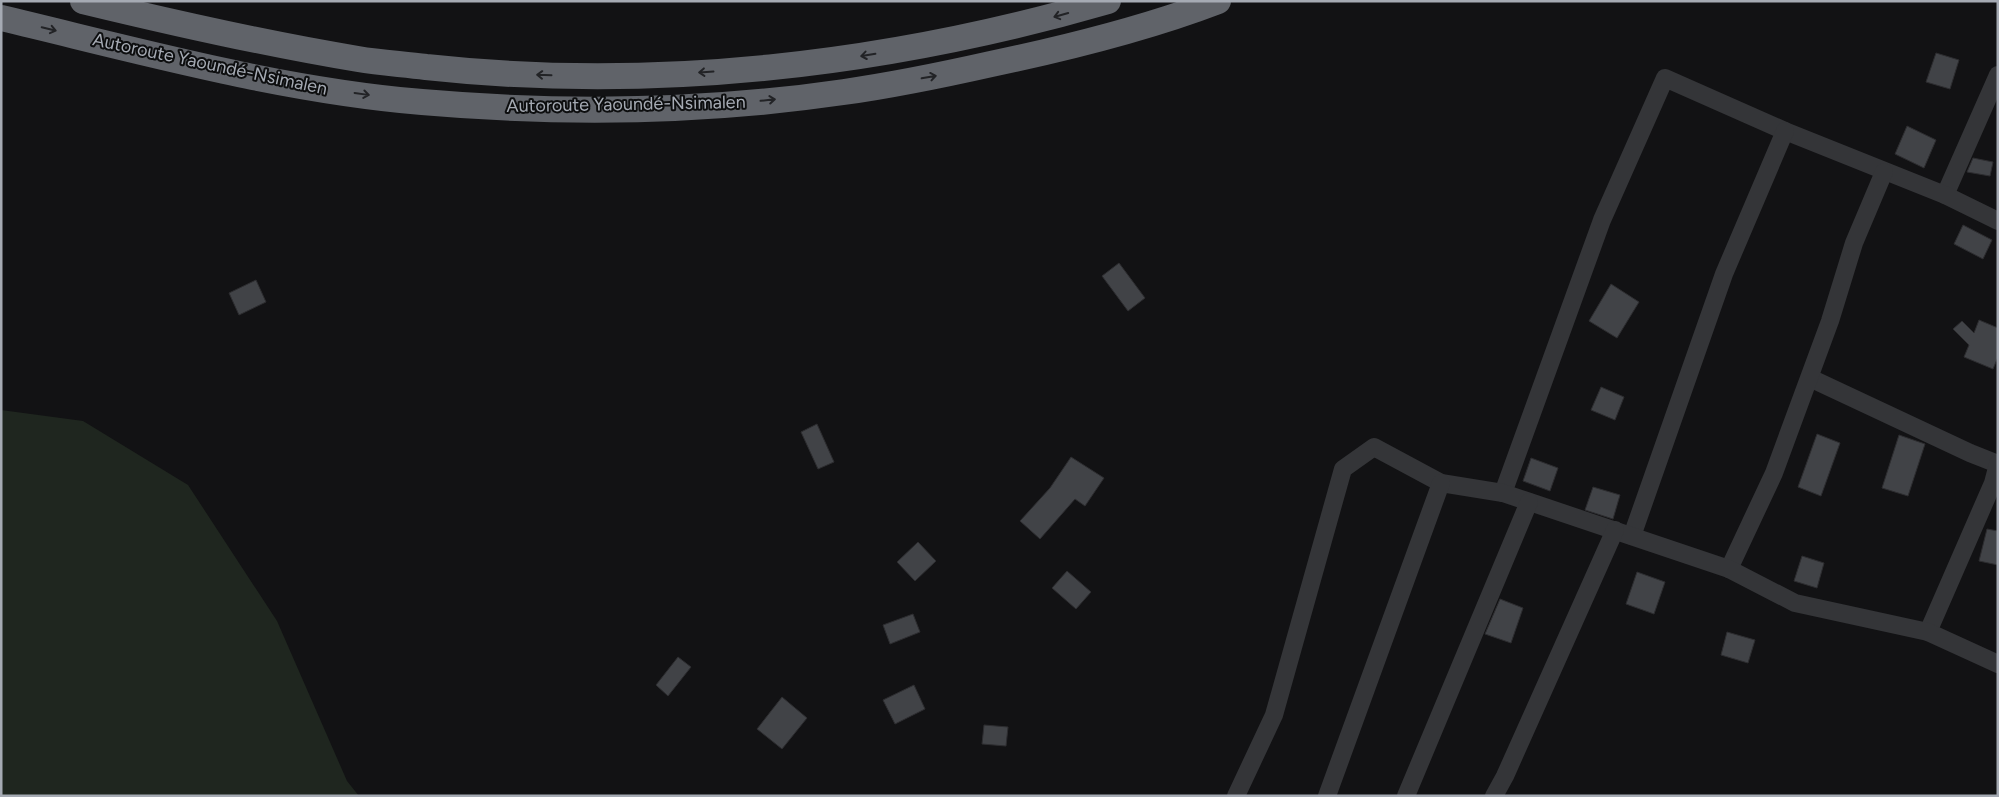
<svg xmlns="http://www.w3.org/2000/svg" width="1999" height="797" font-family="Figtree,sans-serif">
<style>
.green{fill:#1f261f}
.building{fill:#414347;stroke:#2d2d30}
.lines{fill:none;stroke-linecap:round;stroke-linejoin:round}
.minor{stroke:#343538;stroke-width:18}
.highway{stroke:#606369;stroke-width:26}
.oneway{stroke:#222326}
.labels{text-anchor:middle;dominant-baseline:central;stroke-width:4;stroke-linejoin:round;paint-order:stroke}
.street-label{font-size:18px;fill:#a5aab3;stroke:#0d0e0f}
</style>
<rect width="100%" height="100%" fill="#121214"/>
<path class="green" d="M1 410 83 421 188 485 277 621 347 781 359 796H1Z"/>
<g class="building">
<path d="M1936 53 1959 60 1950 89 1926 82Z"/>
<path d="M1907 126 1936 140 1924 168 1895 154Z"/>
<path d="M1973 158 1993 162 1990 176 1967 172Z"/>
<path d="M1963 225 1992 240 1983 259 1954 244Z"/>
<path d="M1119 263 1145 298 1128 311 1102 276Z"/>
<path d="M256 280 266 302 239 315 229 293Z"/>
<path d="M1611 284 1639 302 1617 338 1589 321Z"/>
<path d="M1979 320 1998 328V357L1993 369 1964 357 1969 345 1953 329 1962 321 1974 333Z"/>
<path d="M1601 387 1624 397 1615 420 1591 410Z"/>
<path d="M817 424 834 462 818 469 801 432Z"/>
<path d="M1817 434 1840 443 1821 496 1798 487Z"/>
<path d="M1899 435 1925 444 1908 496 1882 488Z"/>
<path d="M1071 457 1104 478 1085 506 1075 499 1040 539 1020 521 1050 488Z"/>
<path d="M1531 458 1558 468 1550 491 1523 481Z"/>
<path d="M1593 487 1620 495 1613 519 1585 510Z"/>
<path d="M1987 529 1998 531V565L1979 561Z"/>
<path d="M918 542 936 561 915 581 897 562Z"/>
<path d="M1802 556 1824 563 1817 588 1794 581Z"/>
<path d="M1067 571 1091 592 1076 609 1052 588Z"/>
<path d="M1637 572 1665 582 1654 614 1626 604Z"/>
<path d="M1500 599 1523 608 1511 643 1485 634Z"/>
<path d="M913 614 920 632 890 644 883 625Z"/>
<path d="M1727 632 1755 640 1748 663 1721 655Z"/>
<path d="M678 657 691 667 668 696 656 685Z"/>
<path d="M914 685 925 709 895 724 883 700Z"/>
<path d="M782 697 807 718 782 749 757 729Z"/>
<path d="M984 725 1008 727 1006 746 982 744Z"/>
</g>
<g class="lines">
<g class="minor">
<path d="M1945 195 1998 75"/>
<path d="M1810 378 1970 453 1998 464"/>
<path d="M1503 493 1602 220 1665 78 1785 131 1945 195 1998 221"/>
<path d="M1632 536 1724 274 1785 131"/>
<path d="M1729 569 1774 473 1830 321 1854 243 1884 172"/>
<path d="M1928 632 1993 483 1998 464"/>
<path d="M1236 796 1274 715 1343 469 1374 447 1441 483 1503 493 1729 569 1795 603 1928 632 1998 664"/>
<path d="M1327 796 1441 483"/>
<path d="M1406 796 1529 502"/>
<path d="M1494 796 1505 776 1615 530"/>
</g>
<g class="highway">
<path d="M83 1C174 23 266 44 358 59 381 63 404 64 426 67 655 92 887 65 1108 1"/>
<path d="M1 18C140 51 279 90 422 102 560 114 707 112 844 92 893 85 942 75 991 64 1067 48 1145 29 1218 1"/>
</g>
</g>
<defs><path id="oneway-shaft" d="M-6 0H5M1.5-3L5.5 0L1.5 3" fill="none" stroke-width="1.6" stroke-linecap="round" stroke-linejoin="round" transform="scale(1.25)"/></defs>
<g class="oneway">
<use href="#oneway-shaft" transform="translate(1061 15) rotate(164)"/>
<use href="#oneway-shaft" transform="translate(49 29) rotate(14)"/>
<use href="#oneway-shaft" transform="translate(868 55) rotate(171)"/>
<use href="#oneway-shaft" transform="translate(706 72) rotate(176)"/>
<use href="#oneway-shaft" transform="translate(544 75) rotate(-178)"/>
<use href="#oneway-shaft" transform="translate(929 77) rotate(-10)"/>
<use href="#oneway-shaft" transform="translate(362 94) rotate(8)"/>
<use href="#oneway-shaft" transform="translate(768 100) rotate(-6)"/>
</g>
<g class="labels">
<g class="street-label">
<text transform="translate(210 64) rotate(12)">Autoroute Yaoundé-Nsimalen</text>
<text transform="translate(626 104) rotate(-1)">Autoroute Yaoundé-Nsimalen</text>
</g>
</g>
<rect width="1999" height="797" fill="none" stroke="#a5aab3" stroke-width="5"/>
</svg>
